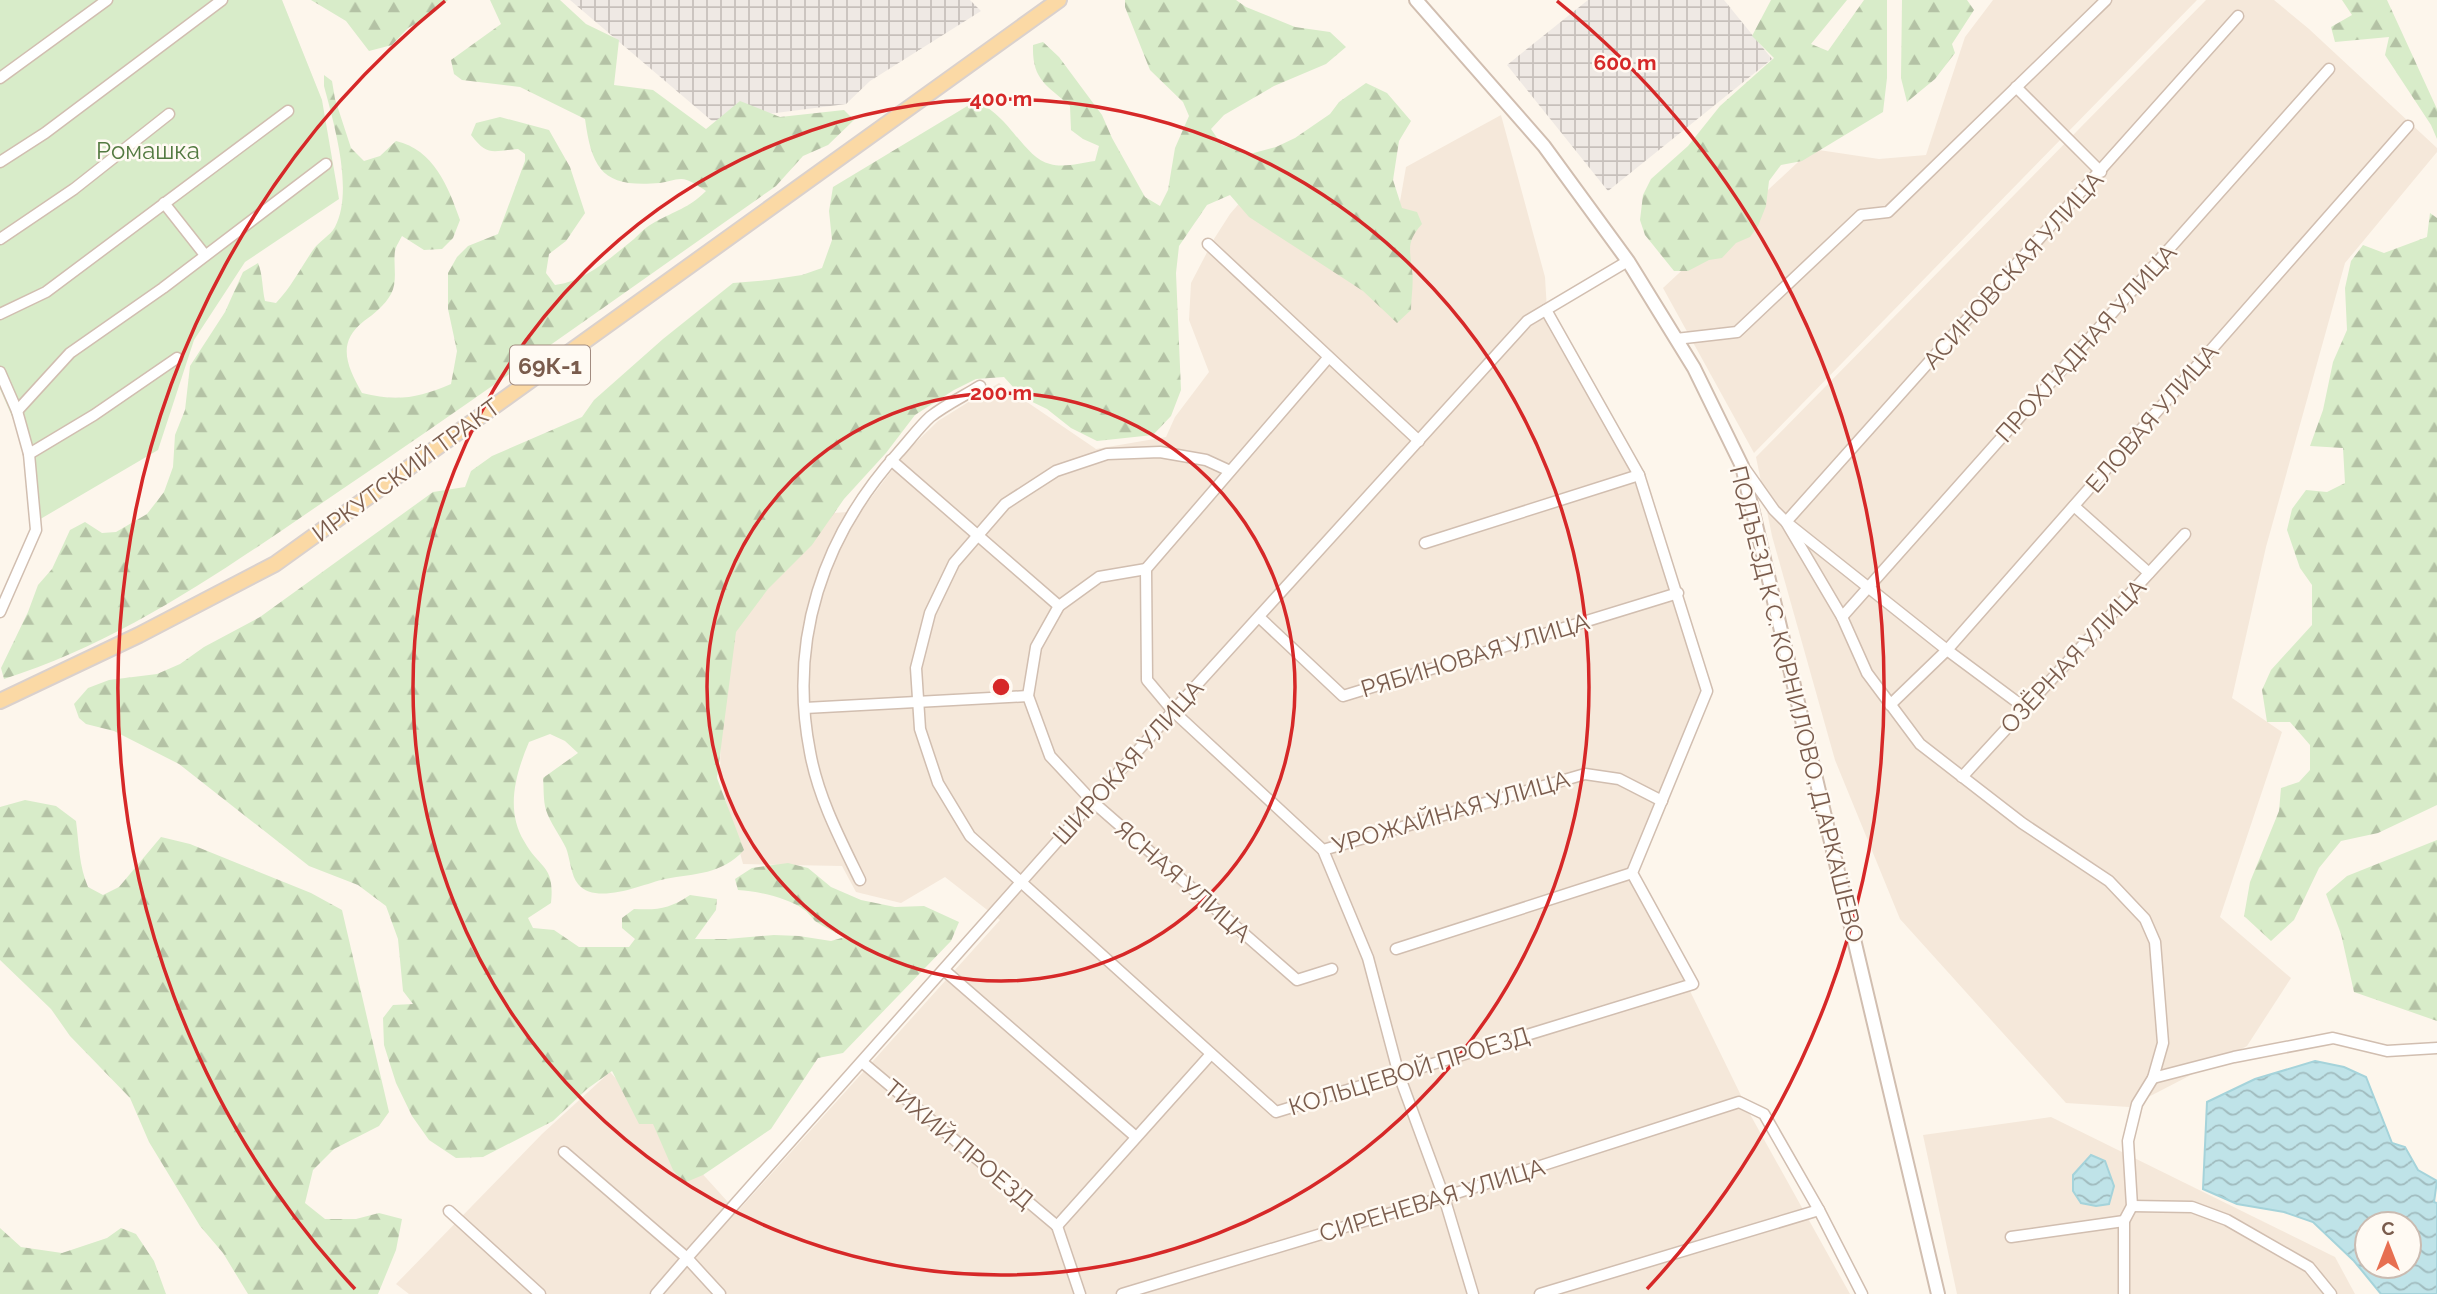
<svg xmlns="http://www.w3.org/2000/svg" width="2437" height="1294" font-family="Raleway,sans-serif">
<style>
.residential{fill:#f5e8da}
.industrial{fill:url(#industrial-grid)}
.forest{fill:url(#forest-firs)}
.garden{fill:#d8ecc9}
.water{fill:url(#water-waves);stroke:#a5d3da;stroke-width:2;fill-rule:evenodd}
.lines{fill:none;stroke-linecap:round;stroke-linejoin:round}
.minor-casing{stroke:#d1beb0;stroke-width:13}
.tertiary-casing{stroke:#d1beb0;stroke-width:16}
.primary-casing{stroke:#dad1cd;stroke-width:18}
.minor{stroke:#fff;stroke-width:10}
.tertiary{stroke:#fff;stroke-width:12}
.primary{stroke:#fbd9a5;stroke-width:14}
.ring{fill:none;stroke:#d62828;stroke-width:3.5}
.labels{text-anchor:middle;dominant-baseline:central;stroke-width:5;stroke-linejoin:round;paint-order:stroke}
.shield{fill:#fffaf3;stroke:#a28b7f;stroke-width:2}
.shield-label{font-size:23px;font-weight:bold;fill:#7a5c4d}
.park-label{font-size:24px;fill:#537a41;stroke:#fffaf3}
.street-label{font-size:24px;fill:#7a5c4d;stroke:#fffaf3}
.centre{fill:#d62828;stroke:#fffaf3;stroke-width:3.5}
.ring-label{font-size:21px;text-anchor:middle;font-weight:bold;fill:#d62828;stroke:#fffaf3;stroke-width:5;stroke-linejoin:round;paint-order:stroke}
</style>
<defs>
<pattern id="industrial-grid" width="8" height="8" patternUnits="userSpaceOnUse" patternTransform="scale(1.75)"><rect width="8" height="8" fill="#efe9e4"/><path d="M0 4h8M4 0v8" fill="none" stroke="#c7c0bb"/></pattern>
<pattern id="forest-firs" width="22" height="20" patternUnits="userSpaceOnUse" patternTransform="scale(1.75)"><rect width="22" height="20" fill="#d8ecc9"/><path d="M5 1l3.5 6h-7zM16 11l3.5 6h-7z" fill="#b4c2a5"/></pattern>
<pattern id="water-waves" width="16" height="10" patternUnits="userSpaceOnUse" patternTransform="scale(1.75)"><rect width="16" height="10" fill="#bfe3e8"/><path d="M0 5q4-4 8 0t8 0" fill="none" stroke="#a0bbbe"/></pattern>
</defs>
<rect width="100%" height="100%" fill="#fdf6ec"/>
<g class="residential">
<path d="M1993 0H2197L1754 453 1663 288 1812 149 1879 159 1926 155 1965 37Z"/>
<path d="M2206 0H2274L2309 29 2437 148V152L2345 263 2266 547 2232 698 2282 732 2220 917 2291 978 2247 1046 2129 1107 2066 1103 1900 919 1835 760 1772 536 1756 457Z"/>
<path d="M1501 115 1545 277 1548 327 1631 470 1701 690 1629 866 1751 1116 1850 1294H409L396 1284 542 1134 610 1072 737 1212 1000 920 945 877 901 903 856 892 842 866 743 864 720 779 722 634 792 516 861 511 905 453 938 421 999 383 1096 449 1166 437 1175 417 1209 372 1189 320 1191 283 1214 239 1230 214 1248 193 1384 293 1406 167Z"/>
<path d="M2051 1117 2335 1257 2355 1294H1957L1923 1135Z"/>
</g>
<g class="industrial">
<path d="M570 0H970L981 11 870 81 846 104 712 121Z"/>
<path d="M1588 0H1724L1772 59 1608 191 1507 65Z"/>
</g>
<g class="forest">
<path d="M311 0H448L430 16 408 28 392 45 369 51 346 21Z"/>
<path d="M490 0H560L586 24 619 40 614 85 653 90 706 129 740 101 780 117 844 110 854 120 828 145 803 156 776 186C631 288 487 391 341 490 235 562 128 640 4 679L1 668 28 612 38 585 52 569 70 530 85 522 102 533 116 532 147 514 164 492 173 467 175 435 185 410 190 366 225 312 243 272 258 263C263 275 262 288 265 301L276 303C292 286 300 269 313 250 319 241 330 236 335 227 354 191 334 124 324 86V75L332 81 335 99 351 148 364 161 380 156 396 141C434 150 448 186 460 220L453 238 442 249 424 250 402 236C400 240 396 246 395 251 393 265 398 281 391 294 385 305 374 314 364 321 336 343 347 366 362 393 397 402 418 398 451 384L457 351 448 309V273L457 257 468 246 498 234 525 161V154L518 149C492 151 488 157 471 135L476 123 500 117 549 130 570 167 585 213 566 241 549 254 546 273 555 285C586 281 610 258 634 239 640 233 647 226 655 222 675 211 689 208 706 191 700 187 689 179 681 179 674 179 667 182 660 183 604 188 592 171 585 119L520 87 462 80 454 74 451 60 501 24Z"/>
<path d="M1125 0H1236L1246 7 1295 27 1330 32 1346 47 1326 64 1274 86 1224 115 1211 129 1222 145 1250 154 1276 147 1295 138 1330 114 1339 102 1366 83 1387 93 1411 121 1399 141 1393 180 1402 208 1417 212 1422 224C1406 242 1410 249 1412 270 1414 283 1411 297 1411 310L1397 323 1363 291 1249 217 1230 195 1207 205 1179 246 1176 273 1181 390 1171 416 1153 435 1097 441 1071 428 1047 409 1022 397 1004 377 976 379 954 390 915 415 886 453 844 499 812 545 768 589 736 632 717 778 744 850C721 875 696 873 665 879 643 884 596 906 578 884 571 876 570 858 566 848 560 835 550 823 546 810 543 800 544 788 543 778L578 753 565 741 550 734 529 742C516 773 505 809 524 841 540 870 555 864 551 903L528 918 533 928 554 930 579 947H629L635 939 622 928V918L634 909C659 910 669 909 690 895L717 899 716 910 695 939H727L774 935 799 936 831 941 845 937C835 932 825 928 815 921 811 917 808 912 803 909 788 898 757 891 738 890L735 879 752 868 788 863 808 868 831 887 861 900 895 907 924 906 959 922 951 941 843 1053 818 1058 771 1129 703 1175 684 1183 673 1170 653 1124H639L612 1071 587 1089 553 1121 483 1157 456 1158 429 1140 412 1116 396 1083 384 1045 383 1018 393 1005 413 1004 403 991 398 939 386 906 358 885 309 866 179 764 114 731 86 724 79 718 74 704 88 688 109 680 157 674 180 664 204 647 260 617 433 492 465 487 471 471 492 456 582 417 594 400 663 339 733 283 769 280 802 275 822 268 832 240 829 211 833 187 974 102C1007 110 1023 158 1050 164 1064 168 1081 163 1095 161L1099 146 1083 139 1071 130 1070 106C1046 84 1032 80 1033 45L1043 42 1059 57 1102 115 1112 138 1145 197 1160 206 1168 190 1175 148 1189 116 1183 102 1150 70 1125 7Z"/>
<path d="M1771 0H1847L1811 44 1828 51 1864 0H1887V78L1883 112 1802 161 1781 165 1769 181 1766 206 1758 226 1750 237 1736 243 1722 258 1709 260 1688 271H1674L1645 235 1640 220 1643 195 1651 179 1688 146 1720 106 1774 58 1752 36Z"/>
<path d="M1902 0H1967L1974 10 1952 44 1955 53 1935 79 1907 102 1901 78Z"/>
<path d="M2342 0H2387L2437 109V139L2431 125 2385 55 2389 37 2335 42 2331 27 2352 15Z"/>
<path d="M2430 213 2437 218V805L2378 833 2341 841 2319 868 2294 920 2271 941 2244 916 2250 882 2279 811 2281 788 2299 782 2310 770V745L2290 722H2267L2262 690 2271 670 2312 625V585L2300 568 2287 530 2292 509 2306 490 2327 492 2345 483 2343 448 2310 446 2323 410 2333 362 2347 330 2345 288 2351 261 2363 245 2384 253 2427 237Z"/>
<path d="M25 800 56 806 76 821C79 844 79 866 88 887L103 895 119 887 161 837 190 844 311 893 342 910 389 1112 379 1126 334 1149 313 1170 305 1203 325 1219H356L379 1213 402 1219 396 1250 378 1294H248L223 1253 200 1226 149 1142 130 1098 70 1036 51 1009 0 960V807Z"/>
<path d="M2437 840V1021L2354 992 2341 934 2326 894 2347 876Z"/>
<path d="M0 1228 21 1247 62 1253 107 1238 121 1228 136 1234 154 1261 166 1294H0Z"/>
</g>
<path class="garden" d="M0 0H282L322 100 339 199 245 262 194 340 158 450 37 521 20 435 0 389Z"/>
<g class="water">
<path d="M2315 1061 2344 1067 2366 1077 2392 1143 2405 1147 2418 1170 2437 1181 2434 1202 2437 1203V1294H2381L2354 1261 2313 1222 2284 1212 2237 1204 2203 1189 2207 1102 2255 1079ZM2367 1224H2409V1266H2367Z"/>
<path d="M2091 1155 2105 1161 2114 1186 2109 1204 2096 1206 2081 1203 2073 1191V1175Z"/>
</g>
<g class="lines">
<defs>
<g id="minor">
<path d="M0 78 107 0"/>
<path d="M2016 87 2101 172"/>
<path d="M0 162 45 133 222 0"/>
<path d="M164 203 205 255"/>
<path d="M0 239 74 189 169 114"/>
<path d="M1208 244 1419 441"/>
<path d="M0 314 46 292 288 111"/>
<path d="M1676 339 1737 332 1861 215 1888 212 2106 0"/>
<path d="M1328 358 1146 569 1147 680 1173 711 1323 850 1585 774 1619 779 1662 801"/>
<path d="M0 372 17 411 29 454 36 530 0 612"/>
<path d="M17 411 70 353 163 288 326 164"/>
<path d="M29 454 94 415 177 358"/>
<path d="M891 460 1059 606"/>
<path d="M1745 469 1774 510 1786 522 1842 617 1867 673 1920 744 2022 823 2109 881 2145 919 2155 942 2163 1043 2153 1078 2137 1104 2128 1141 2132 1206 2124 1221V1294"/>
<path d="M1230 471 1206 460 1160 452 1107 454 1056 471 1005 504 954 563 930 613 916 668 920 729 938 783 970 836 1276 1112 1693 984 1632 873 1707 691 1639 475 1546 310"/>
<path d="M2074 506 2149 573"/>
<path d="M1425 543 1639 475"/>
<path d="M1146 569 1099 577 1059 606 1036 647 1028 696 1050 756 1093 802 1297 980 1332 969"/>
<path d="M1259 617 1343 696 1678 593"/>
<path d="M1842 617 2329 69"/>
<path d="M1890 705 1947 650 2408 126"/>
<path d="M805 708 1028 696"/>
<path d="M2025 708 1947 650 1786 522 2238 16"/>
<path d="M1962 777 2185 534"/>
<path d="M1323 850 1368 958 1399 1075 1444 1197 1473 1294"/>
<path d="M860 880C840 839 818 797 810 752 788 640 823 536 898 453 909 441 919 427 930 417 945 405 964 396 980 386"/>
<path d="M1396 949 1632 873"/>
<path d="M944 970 1136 1137"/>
<path d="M862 1062 1057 1226"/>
<path d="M2153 1078 2234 1057 2333 1038 2387 1051 2437 1048"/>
<path d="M564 1152 687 1258 656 1294"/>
<path d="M2132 1206 2192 1207 2227 1220 2309 1267 2331 1294"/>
<path d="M449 1211 540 1294"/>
<path d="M1057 1226 1211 1054"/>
<path d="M1057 1226 1080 1294"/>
<path d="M2011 1237 2124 1221"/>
<path d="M720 1294 687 1258 1173 711 1527 321 1628 261"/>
<path d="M1122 1294 1444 1197 1739 1102 1764 1114 1819 1210 1862 1294"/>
<path d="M1540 1294 1819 1210"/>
</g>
<path id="tertiary" d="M1416 0 1544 146 1628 261 1694 368 1742 466 1938 1294"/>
<path id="primary" d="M0 701 139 635 275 564 1059 0"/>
</defs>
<use href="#minor" class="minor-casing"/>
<use href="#tertiary" class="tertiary-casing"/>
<use href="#primary" class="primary-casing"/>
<use href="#minor" class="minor"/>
<use href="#tertiary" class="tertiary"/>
<use href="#primary" class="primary"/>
</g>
<g class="ring">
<circle cx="1001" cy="687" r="294"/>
<circle cx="1001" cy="687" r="588"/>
<path d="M355 1289A883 883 0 0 1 445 1M1557 1A883 883 0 0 1 1647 1289"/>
</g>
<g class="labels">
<rect class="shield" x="510" y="345.5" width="80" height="39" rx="5"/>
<g class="shield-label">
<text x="550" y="365">69К-1</text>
</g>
<g class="park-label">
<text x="148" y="150">Ромашка</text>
</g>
<g class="street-label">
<text transform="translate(2013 270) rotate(-48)">АСИНОВСКАЯ УЛИЦА</text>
<text transform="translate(2086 343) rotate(-48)">ПРОХЛАДНАЯ УЛИЦА</text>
<text transform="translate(2152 418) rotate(-49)">ЕЛОВАЯ УЛИЦА</text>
<text transform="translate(406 470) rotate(-36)">ИРКУТСКИЙ ТРАКТ</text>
<text transform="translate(1475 655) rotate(-17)">РЯБИНОВАЯ УЛИЦА</text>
<text transform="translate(2073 656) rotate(-47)">ОЗЁРНАЯ УЛИЦА</text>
<text transform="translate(1797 704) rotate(76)">ПОДЪЕЗД К С. КОРНИЛОВО, Д.АРКАШЕВО</text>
<text transform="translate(1128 762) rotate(-48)">ШИРОКАЯ УЛИЦА</text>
<text transform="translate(1451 812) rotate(-16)">УРОЖАЙНАЯ УЛИЦА</text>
<text transform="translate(1183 881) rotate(41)">ЯСНАЯ УЛИЦА</text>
<text transform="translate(1409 1071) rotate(-17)">КОЛЬЦЕВОЙ ПРОЕЗД</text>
<text transform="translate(959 1144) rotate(40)">ТИХИЙ ПРОЕЗД</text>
<text transform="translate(1432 1200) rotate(-17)">СИРЕНЕВАЯ УЛИЦА</text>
</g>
</g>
<circle cx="1001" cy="687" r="10" class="centre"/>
<g class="ring-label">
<text x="1625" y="70">600 m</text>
<text x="1001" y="106">400 m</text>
<text x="1001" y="400">200 m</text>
</g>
<g transform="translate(2388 1245)"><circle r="33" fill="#fffaf3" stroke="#cabbb1" stroke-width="2"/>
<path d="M0-5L12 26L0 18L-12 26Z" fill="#e76f51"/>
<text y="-10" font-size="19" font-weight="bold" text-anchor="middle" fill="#7a5c4d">С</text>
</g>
</svg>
